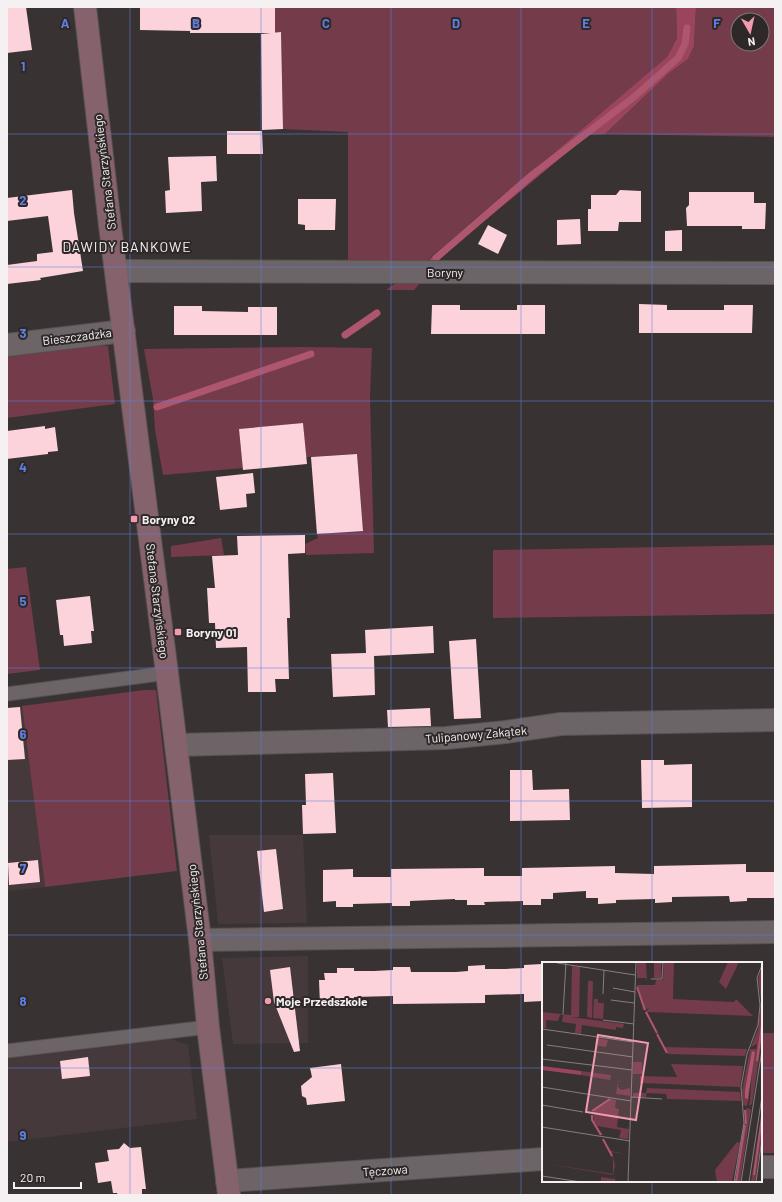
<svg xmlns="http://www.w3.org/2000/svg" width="782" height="1202" font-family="Barlow,sans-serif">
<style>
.built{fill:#46393c}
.green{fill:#743b4a;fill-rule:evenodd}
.forest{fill:#9b455d}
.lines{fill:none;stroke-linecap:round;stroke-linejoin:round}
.stream{stroke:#ae566d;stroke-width:7}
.building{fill:#fcd3db}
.lane-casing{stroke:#575153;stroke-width:15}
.street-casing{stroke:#575153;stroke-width:24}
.secondary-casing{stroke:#575153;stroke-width:24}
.lane{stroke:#6c6466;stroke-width:13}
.street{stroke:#6c6466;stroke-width:22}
.secondary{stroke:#86636c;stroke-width:22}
.grid{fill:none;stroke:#5e7fe0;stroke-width:1;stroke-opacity:0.55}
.poi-dot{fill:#f29aae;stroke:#2e2829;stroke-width:1.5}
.labels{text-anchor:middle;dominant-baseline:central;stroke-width:4;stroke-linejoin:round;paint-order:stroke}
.street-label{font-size:12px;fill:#f5f0f1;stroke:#2e2829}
.poi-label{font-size:12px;font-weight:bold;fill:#f5f0f1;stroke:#2e2829;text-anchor:start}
.quarter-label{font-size:14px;letter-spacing:1px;fill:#f5f0f1;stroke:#2e2829}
.inset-river{fill:none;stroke:#ae566d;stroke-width:2}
.inset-road{fill:none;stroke:#847e7f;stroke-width:1}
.view{fill:#f29aae;fill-opacity:0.15;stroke:#f29aae;stroke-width:2}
.inset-edge{fill:none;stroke:#f5f0f1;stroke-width:2}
.grid-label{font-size:13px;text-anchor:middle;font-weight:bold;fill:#5e7fe0;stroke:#2e2829;stroke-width:4;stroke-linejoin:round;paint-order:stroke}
</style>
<rect width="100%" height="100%" fill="#383233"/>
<g class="built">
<path d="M22 706 45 887 7 891V708Z"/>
<path d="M209 835H303L307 923 218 924Z"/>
<path d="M308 956V1043L233 1044 222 958Z"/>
<path d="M171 1039 188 1045 197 1119 7 1142V1059Z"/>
</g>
<g class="green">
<path d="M275 7H676L677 38 667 57 648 74 425 262 348 263V132L283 129 281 33H275Z"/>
<path d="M696 7 775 8V137L605 134 668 74 688 59 694 46ZM738 20H762V44H738Z"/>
<path d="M404 277H426L414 290H386Z"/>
<path d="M96 346H108L115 404 7 418V357Z"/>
<path d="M302 347 372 348 370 397 374 553 306 555 305 544 318 538 317 534 363 530 357 454 306 457 303 423 239 429 243 468 163 475 155 430 153 399 144 349Z"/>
<path d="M221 538 224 555 171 557V546Z"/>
<path d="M775 545V614L493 618V550Z"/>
<path d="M26 567 40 670 7 674V569Z"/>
<path d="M144 690H156L177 871 45 887 22 706Z"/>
<rect x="761" y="1033" width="14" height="120"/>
</g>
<path class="forest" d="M676 7H696L694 46 688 59 668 74 605 134 588 135 434 263 426 262 667 57 677 38Z"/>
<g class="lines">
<g class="stream">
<path d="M436 258 532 175 634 97 678 58 685 44 687 28"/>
<path d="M345 335 377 313"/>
<path d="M157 407 311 354"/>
</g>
</g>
<g class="building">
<path d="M7 7H26L32 50 7 53Z"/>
<path d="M140 7H275V33H190V31L140 30Z"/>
<path d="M281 32 283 129 262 130 261 34Z"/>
<path d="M227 131H262L263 154H227Z"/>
<path d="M216 156 217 181 201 182 202 211 166 213 165 191 170 190 168 157Z"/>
<path d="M72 190 74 213 83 271 40 278 41 280 7 284V265L37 261V254L53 252 48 216 7 221V198Z"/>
<path d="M620 190 641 191V222H619L618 231H588V209H591V195H616Z"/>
<path d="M689 192H754V203H766L765 229H742V226H687L686 208 689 205Z"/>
<path d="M298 199H336L335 230H305V225L298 224Z"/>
<path d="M580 219 581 244 557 245V220Z"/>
<path d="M488 225 507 235 498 254 478 244Z"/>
<path d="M682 230V251H665V231Z"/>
<path d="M639 304 667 305V310H724V305H753L752 333H639Z"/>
<path d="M432 305H460V310H517V305H545V334H431Z"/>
<path d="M174 306H202V311L248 312V307H277V335H174Z"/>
<path d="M303 423 307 464 243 470 239 429Z"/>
<path d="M45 426V429L55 427 58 451 48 452V454L7 459V431Z"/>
<path d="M357 454 363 531 317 534 311 457Z"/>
<path d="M253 473 255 493 246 494 247 507 220 510 216 477Z"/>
<path d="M305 535V553L288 554 290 618H287L289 679H275L276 692H248L247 647 216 648 215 623H209L207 588H215L212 556 238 555 237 536Z"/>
<path d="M90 596 94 631H91L92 643 64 646 63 635H60L56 600Z"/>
<path d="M433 626 434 653 374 656 375 695 333 697 331 654 366 653 365 630Z"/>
<path d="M476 639 481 718 454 719 449 641Z"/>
<path d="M20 707 25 759 7 760V708Z"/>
<path d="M430 708 431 726 388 727 387 710Z"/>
<path d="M641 760H664V765L692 764V807L642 808Z"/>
<path d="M510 770H532L533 790 569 789 570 820 510 821Z"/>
<path d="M333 773 336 833 303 834 302 805H306L305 774Z"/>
<path d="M276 849 283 909 264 912 257 851Z"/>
<path d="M38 860 40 882 9 885 8 863Z"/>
<path d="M746 864V872H775V898H747V901L730 902 729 896 672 897V902L655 903V899L616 900V903L598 904V898H586V891L553 893V899H541V905H523V901L484 902 485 905H467V900H455V899L410 901V906H392V903L353 904V907H336V901L323 902V870L353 869V877H391V869L484 868V876H522V868L615 866V873L654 874V866Z"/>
<path d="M542 964 543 970V1001L524 1002V994L485 995V1003L393 1004V996L354 997V1005H320L319 980H325L324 973H337V968H354V971H374L393 970V967H410L411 972H456L468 971V966L485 965V969H505L524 968V965Z"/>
<path d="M290 967 300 1051 294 1052 274 1002 270 970Z"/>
<path d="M88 1057 90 1076 62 1079 60 1061Z"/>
<path d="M341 1064 345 1101 307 1105 306 1098 302 1096 301 1086 312 1077 310 1068Z"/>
<path d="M124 1143 130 1148 141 1147 146 1189H142V1195H118L117 1193H113L111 1181 98 1183 95 1163 109 1161 107 1150 119 1149Z"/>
</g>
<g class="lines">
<defs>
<g id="lane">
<path d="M7 694 167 673"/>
<path d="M7 1051 208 1027"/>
</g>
<g id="street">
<path d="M116 271 775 273"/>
<path d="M7 345 124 331"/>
<path d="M176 745 446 738 506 732 561 724 775 720"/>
<path d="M200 940 775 932"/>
<path d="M761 1167H775"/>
<path d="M227 1181 543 1159"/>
</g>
<path id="secondary" d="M85 7 110 226 167 673 200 940 208 1027 229 1195"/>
</defs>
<use href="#lane" class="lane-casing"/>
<use href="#street" class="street-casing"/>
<use href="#secondary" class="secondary-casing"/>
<use href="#lane" class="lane"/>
<use href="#street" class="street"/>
<use href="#secondary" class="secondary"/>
</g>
<path class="grid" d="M130 7V1195M261 7V1195M391 7V1195M521 7V1195M652 7V963M7 134H775M7 267H775M7 401H775M7 534H775M7 668H775M7 801H775M7 935H775M7 1068H543M761 1068H775M652 1181V1195"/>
<g class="poi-dot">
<rect x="130" y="515" width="8" height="8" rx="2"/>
<rect x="174" y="628" width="8" height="8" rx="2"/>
<circle cx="268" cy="1001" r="4"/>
</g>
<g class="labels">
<g class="street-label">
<text transform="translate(104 172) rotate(-97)">Stefana Starzyńskiego</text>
<text x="445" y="272">Boryny</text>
<text transform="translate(77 336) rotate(-7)">Bieszczadzka</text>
<text transform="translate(158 601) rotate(83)">Stefana Starzyńskiego</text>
<text transform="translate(476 734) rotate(-5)">Tulipanowy Zakątek</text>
<text transform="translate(197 922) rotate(-96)">Stefana Starzyńskiego</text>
<text transform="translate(385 1170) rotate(-4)">Tęczowa</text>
</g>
<g class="poi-label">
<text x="142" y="519">Boryny 02</text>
<text x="186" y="632">Boryny 01</text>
<text x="276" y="1001">Moje Przedszkole</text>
</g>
<g class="quarter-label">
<text x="127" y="246">DAWIDY BANKOWE</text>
</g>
</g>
<g transform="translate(542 962)">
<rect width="220" height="220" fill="#383233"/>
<path d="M95 0H104L105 20 104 16H95ZM122 0H132L131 37 192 40 194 37 211 54 105 50 114 71 103 50 107 46 101 48 95 23H113L114 18H121ZM186 0H197L184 27 177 20ZM112 1H119V16H112ZM30 4 38 5 37 55H29L82 62 81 66 74 65V68L40 63 39 72 33 71 34 62 20 60 21 53H18L16 59 4 58V66H0V50L29 53ZM220 5V77L210 142 207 144 208 138 211 89 203 128V136L207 135 205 144 201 143 200 129 208 87H214L215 82 209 85 216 67 219 38 216 17ZM46 19H51L50 56 45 55ZM52 37H56V41H62L61 57 51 56ZM115 72 123 85 205 87 203 94 126 92ZM54 76 66 78 64 85 53 83ZM91 100H100V112H91ZM129 102 201 104 198 125 98 121V114L135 115ZM39 109 69 113 68 118 39 113ZM76 119H80L76 120V125L79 128 88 126V134L74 132ZM105 126 198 130 199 139 125 137 124 132 105 131 104 135H91V131H104ZM69 137 74 138 73 146 77 147 75 165 87 167 86 177 77 176 79 168 55 164 61 173H58L51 161 52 148ZM204 146 209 147 198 220H193ZM220 149V172L213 220H209ZM60 176 69 189 83 192 70 190 73 204 71 213 74 220H59V215L72 217 71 213 0 201 71 212V197ZM195 180 198 181 190 220H175L173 208Z" fill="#743b4a"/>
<path d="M0 104 39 109V113L0 108Z" fill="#9b455d"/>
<path d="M210 89 213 90 206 137 203 136V128Z" fill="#ae566d"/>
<path class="inset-river" d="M95 25 103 48M104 50 115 71M115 72 125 91M215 99 220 63M203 148 204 162M50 149 68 137M50 153V158L59 173M61 177 70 194M212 213 220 155M194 220 203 163"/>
<path class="inset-road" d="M15 1 93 13M109 17H120L121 1 113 0M71 26 93 30M61 32 62 8M69 38 92 41M21 52 24 0M61 58 92 62M0 67 91 80M5 83 91 95M0 97 90 108M0 125 89 139M89 135 120 137M0 143 41 150M0 165 88 179M0 214 39 220M86 220 94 0M192 220 202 161 199 125 205 92 216 63 218 43 215 16 220 3M199 220 220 88M207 220 220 134M214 220 220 177"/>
<path class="view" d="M56 73 106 81 94 158 44 150Z"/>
<rect width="220" height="220" class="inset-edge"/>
</g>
<g class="grid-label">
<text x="65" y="28">A</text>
<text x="196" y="28">B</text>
<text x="326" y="28">C</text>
<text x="456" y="28">D</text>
<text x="586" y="28">E</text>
<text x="717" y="28">F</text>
<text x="23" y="71">1</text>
<text x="23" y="205">2</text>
<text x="23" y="338">3</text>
<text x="23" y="472">4</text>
<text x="23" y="606">5</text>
<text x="23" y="739">6</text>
<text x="23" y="873">7</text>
<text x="23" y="1006">8</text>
<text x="23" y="1140">9</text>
</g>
<rect width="782" height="1202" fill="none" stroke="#f5f0f1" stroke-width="16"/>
<g transform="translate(750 32) rotate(171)"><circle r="19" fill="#2e2829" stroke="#7e7879"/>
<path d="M0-3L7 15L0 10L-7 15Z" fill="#f29aae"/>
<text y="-6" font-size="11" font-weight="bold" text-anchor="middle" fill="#f5f0f1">N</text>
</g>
<path d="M14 1182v6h67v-6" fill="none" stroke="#f5f0f1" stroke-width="2"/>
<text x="20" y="1182" font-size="12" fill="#f5f0f1" stroke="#2e2829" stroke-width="3" paint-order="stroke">20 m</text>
</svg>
